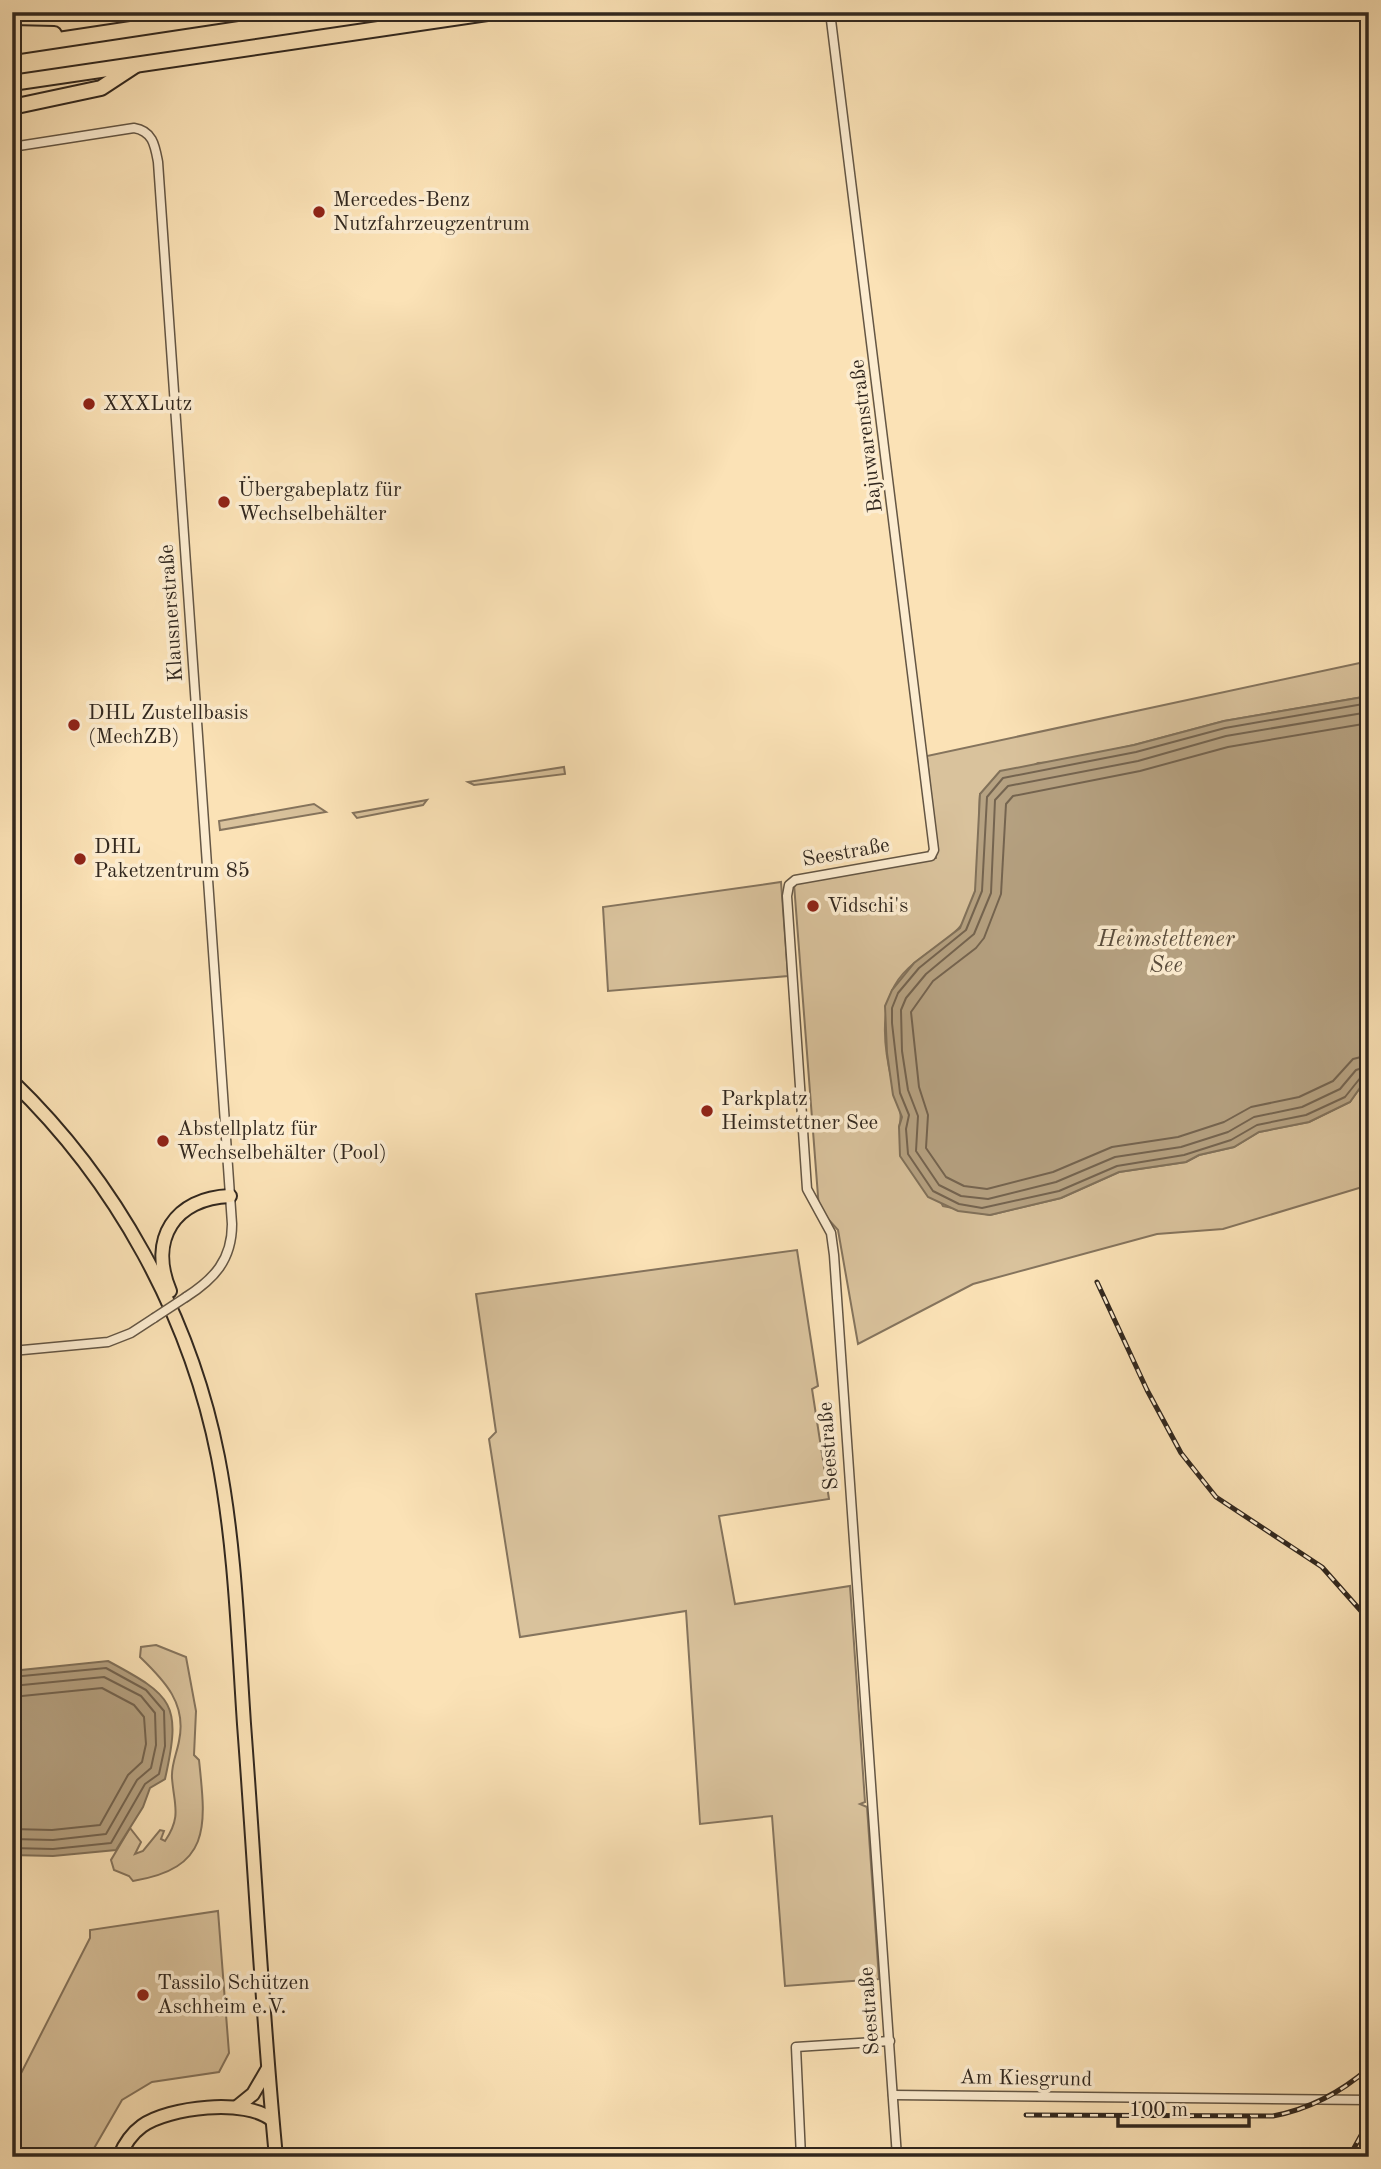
<svg xmlns="http://www.w3.org/2000/svg" width="1381" height="2169" font-family="'Old Standard TT',serif">
<style>
.green{fill:#d9c29c;stroke:#85745d;stroke-width:2}
.water{fill:#b6a282;stroke:#81715a;stroke-width:2}
.lines{fill:none;stroke-linecap:round;stroke-linejoin:round}
.shore{stroke:#746450;stroke-width:2}
.street-casing{stroke:#645644;stroke-width:11}
.primary-casing{stroke:#31271e;stroke-width:16}
.highway-casing{stroke:#31271e;stroke-width:18}
.street{stroke:#fcecd0;stroke-width:8}
.primary{stroke:#fbe2b6;stroke-width:12}
.highway{stroke:#fbe2b6;stroke-width:14}
.rail-casing{stroke:#31271e;stroke-width:5}
.rail{stroke:#fcecd0;stroke-width:2.5;stroke-dasharray:8;stroke-linecap:butt}
.street-bridge-casing{stroke:#645644;stroke-width:11;stroke-linecap:butt}
.street-bridge{stroke:#fcecd0;stroke-width:8}
.poi-dot{fill:#8f2418;stroke:#fcecd0;stroke-width:2.5}
.labels{text-anchor:middle;dominant-baseline:central;stroke-width:7;stroke-linejoin:round;paint-order:stroke}
.poi-label{font-size:21px;fill:#31271e;stroke:#fcecd0;text-anchor:start}
.street-label{font-size:21px;fill:#31271e;stroke:#fcecd0}
.water-label{font-size:23px;font-style:italic;fill:#594c3c;stroke:#fcecd0}
</style>
<rect width="100%" height="100%" fill="#fbe2b6"/>
<filter id="stains"><feTurbulence type="fractalNoise" baseFrequency=".00286" numOctaves="4"/><feColorMatrix values="0 0 0 0 .2 0 0 0 0 .09 0 0 0 0 .02 0 0 0 .5 -.17"/></filter>
<radialGradient id="worn" r=".72"><stop offset=".6" stop-color="#630" stop-opacity="0"/><stop offset="1" stop-color="#630" stop-opacity=".3"/></radialGradient>
<g class="green">
<path d="M1369 661V696L1224 721 1134 745 1059 762 1038 763 980 794C977 833 987 899 958 929 937 951 904 962 892 991 880 1019 885 1053 892 1081 896 1097 904 1112 899 1127L943 1206 990 1215 1061 1198 1119 1172 1186 1162 1199 1155 1234 1147 1259 1132 1309 1122 1350 1102 1369 1075V1185L1223 1229 1157 1234 973 1284 858 1344 838 1230 819 1209 794 884 936 858 927 756Z"/>
<path d="M564 767 565 774 474 785 468 782Z"/>
<path d="M427 800 423 805 357 818 353 813Z"/>
<path d="M314 804 326 812 220 830 219 821Z"/>
<path d="M781 882 788 976 608 991 603 907Z"/>
<path d="M797 1250 818 1386 812 1389 829 1499 719 1516 735 1604 850 1586 865 1802 860 1804 867 1807 879 1979 785 1986 772 1816 700 1824 686 1611 520 1637 489 1439 496 1432 476 1294Z"/>
<path d="M156 1645 186 1657 196 1711 194 1755 199 1760C206 1826 212 1868 133 1881L129 1876 114 1870 111 1860 130 1828 141 1842 135 1854 143 1851 160 1830 164 1831 161 1839 165 1841C182 1816 174 1805 172 1778 171 1765 177 1753 179 1741 187 1704 165 1681 140 1657L141 1647Z"/>
<path d="M218 1911 229 2053 219 2072 152 2082 122 2100 89 2157H12V2091L90 1938V1930Z"/>
</g>
<g class="water">
<path d="M1369 696V1075L1350 1102 1309 1122 1259 1132 1234 1147 1199 1155 1186 1162 1119 1172 1061 1198 990 1215 958 1211 928 1197 900 1156 899 1127 902 1117 893 1095 887 1053 885 1006 892 990 914 963 960 928 975 891 980 794 1000 771 1134 745 1224 721Z"/>
<path d="M108 1661C173 1696 182 1703 165 1779L150 1788 143 1807 116 1850 53 1856 12 1855V1671Z"/>
</g>
<g class="lines">
<g class="shore">
<path d="M1369 703 1225 728 1136 752 1003 778 987 797 982 891 966 930 919 968 898 993 892 1008V1023L900 1093 909 1115 906 1129 908 1154 933 1191 959 1204 982 1208 1059 1191 1117 1166 1184 1155 1231 1140 1257 1125 1306 1115 1345 1097 1361 1077 1369 1075"/>
<path d="M1369 712 1226 736 1138 761 1008 786 995 800 991 893 974 934 926 974 906 998 901 1010 902 1051 908 1090 918 1116 916 1151 939 1185 961 1196 988 1199 1056 1182 1115 1157 1181 1147 1228 1132 1254 1117 1302 1107 1340 1089 1356 1070 1369 1066"/>
<path d="M1369 723 1228 747 1140 771 1013 796 1006 804 1001 894 984 938 976 948 933 981 911 1012 919 1087 928 1115 926 1148 946 1177 964 1186 987 1189 1053 1172 1112 1147 1178 1137 1224 1122 1251 1107 1299 1097 1333 1081 1353 1059 1369 1055"/>
<path d="M12 1677 106 1668 146 1690 164 1711 165 1746 159 1774 145 1784 111 1843 53 1849 12 1848"/>
<path d="M12 1686 104 1677 141 1696 155 1713 156 1745 151 1768 137 1780 106 1834 53 1840 12 1839"/>
<path d="M12 1697 102 1688 134 1705 144 1717 146 1744 142 1762 128 1775 100 1825 52 1830 12 1829"/>
</g>
<defs>
<g id="street">
<path d="M830 12 934 850 931 856 795 880 789 885 787 896 807 1189 831 1233 834 1255 897 2157"/>
<path d="M12 147 134 128C153 131 155 146 158 162L232 1224C232 1260 214 1279 186 1297"/>
<path d="M12 1351 108 1342 131 1333 154 1318"/>
<path d="M893 2095 1369 2100"/>
<path d="M801 2157 796 2047 890 2041"/>
</g>
<g id="primary">
<path d="M12 1081C116 1181 190 1315 218 1457 235 1544 238 1635 244 1724 255 1868 262 2013 276 2157"/>
<path d="M170 1291C148 1239 175 1198 230 1196"/>
<path d="M237 2107 253 2094 267 2070"/>
<path d="M119 2157C124 2145 131 2134 142 2126 168 2107 247 2098 272 2120"/>
</g>
<g id="highway">
<path d="M12 33 54 34"/>
<path d="M12 47 244 12"/>
<path d="M12 83 494 12"/>
<path d="M12 107 101 88 136 65"/>
</g>
</defs>
<use href="#street" class="street-casing"/>
<use href="#primary" class="primary-casing"/>
<use href="#highway" class="highway-casing"/>
<use href="#street" class="street"/>
<use href="#primary" class="primary"/>
<use href="#highway" class="highway"/>
<defs>
<g id="rail">
<path d="M1097 1282 1147 1390 1181 1453 1216 1497 1322 1567 1369 1620"/>
<path d="M1026 2115 1273 2116C1310 2109 1340 2093 1369 2068"/>
<path d="M1349 2157 1369 2121"/>
</g>
</defs>
<use href="#rail" class="rail-casing"/>
<use href="#rail" class="rail"/>
<defs>
<path id="street-bridge" d="M154 1318 186 1297"/>
</defs>
<use href="#street-bridge" class="street-bridge-casing"/>
<use href="#street-bridge" class="street-bridge"/>
</g>
<g class="poi-dot">
<circle cx="319" cy="212" r="7"/>
<circle cx="89" cy="404" r="7"/>
<circle cx="224" cy="502" r="7"/>
<circle cx="74" cy="725" r="7"/>
<circle cx="80" cy="859" r="7"/>
<circle cx="813" cy="906" r="7"/>
<circle cx="707" cy="1111" r="7"/>
<circle cx="163" cy="1141" r="7"/>
<circle cx="143" cy="1995" r="7"/>
</g>
<g class="labels">
<g class="poi-label">
<text x="333" y="200">Mercedes-Benz<tspan x="333" dy="24">Nutzfahrzeugzentrum</tspan></text>
<text x="103" y="404">XXXLutz</text>
<text x="238" y="490">Übergabeplatz für<tspan x="238" dy="24">Wechselbehälter</tspan></text>
<text x="88" y="713">DHL Zustellbasis<tspan x="88" dy="24">(MechZB)</tspan></text>
<text x="94" y="847">DHL<tspan x="94" dy="24">Paketzentrum 85</tspan></text>
<text x="827" y="906">Vidschi's</text>
<text x="721" y="1099">Parkplatz<tspan x="721" dy="24">Heimstettner See</tspan></text>
<text x="177" y="1129">Abstellplatz für<tspan x="177" dy="24">Wechselbehälter (Pool)</tspan></text>
<text x="157" y="1983">Tassilo Schützen<tspan x="157" dy="24">Aschheim e.V.</tspan></text>
</g>
<g class="street-label">
<text transform="translate(867 436) rotate(-97)">Bajuwarenstraße</text>
<text transform="translate(172 613) rotate(-94)">Klausnerstraße</text>
<text transform="translate(846 853) rotate(-10)">Seestraße</text>
<text transform="translate(829 1446) rotate(-94)">Seestraße</text>
<text transform="translate(870 2011) rotate(-94)">Seestraße</text>
<text transform="translate(1026 2079) rotate(1)">Am Kiesgrund</text>
</g>
<g class="water-label">
<text x="1166" y="939">Heimstettener<tspan x="1166" dy="26">See</tspan></text>
</g>
</g>
<rect width="1381" height="2169" fill="none" stroke="#fbe2b6" stroke-width="42"/>
<rect x="14" y="14" width="1353" height="2141" fill="none" stroke="#31271e" stroke-width="3.5"/>
<rect x="21" y="21" width="1339" height="2127" fill="none" stroke="#31271e" stroke-width="2"/>
<path d="M1118 2116v10h131v-10" fill="none" stroke="#31271e" stroke-width="3.5"/>
<text x="1129" y="2116" font-size="21" fill="#31271e" stroke="#fcecd0" stroke-width="5" paint-order="stroke">100 m</text>
<rect width="100%" height="100%" filter="url(#stains)"/>
<rect width="100%" height="100%" fill="url(#worn)"/>
</svg>
